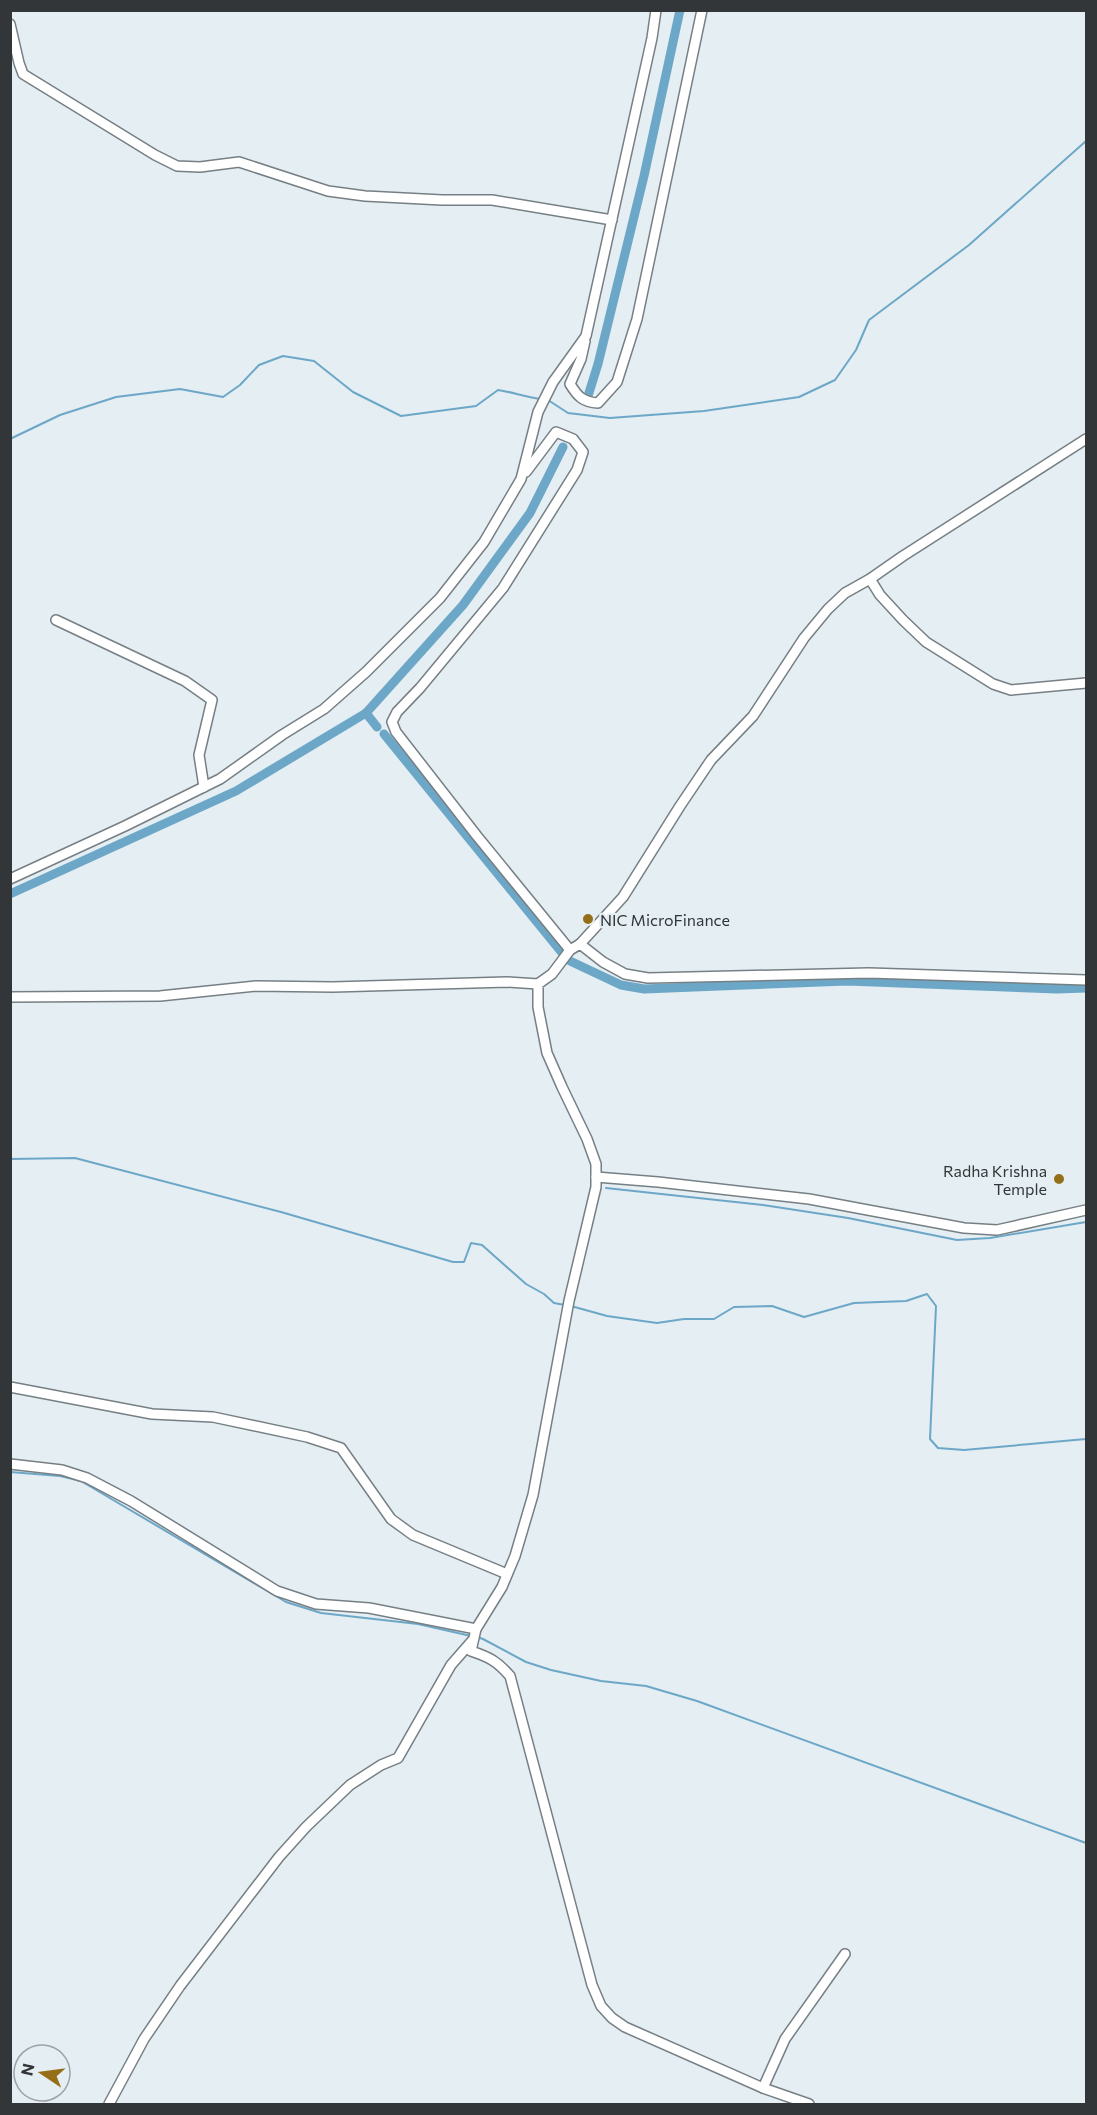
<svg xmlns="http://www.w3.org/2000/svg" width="1097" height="2115" font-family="Commissioner,sans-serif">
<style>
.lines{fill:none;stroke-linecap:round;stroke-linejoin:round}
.stream{stroke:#6da7c7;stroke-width:2}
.canal{stroke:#6da7c7;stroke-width:9}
.minor-casing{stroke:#767f84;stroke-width:12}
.minor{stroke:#fff;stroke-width:9}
.poi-dot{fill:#946f17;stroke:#e4eef3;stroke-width:2}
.labels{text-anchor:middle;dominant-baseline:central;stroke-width:4.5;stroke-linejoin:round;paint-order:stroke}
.poi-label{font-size:16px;fill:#333639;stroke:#e4eef3;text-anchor:start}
</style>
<rect width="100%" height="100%" fill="#e4eef3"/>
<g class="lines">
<g class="stream">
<path d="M548 400 568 413 610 418 704 411 799 397 835 380 856 350 869 320 969 245 1086 141"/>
<path d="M10 439 60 415 116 397 180 389 223 397 240 385 259 365 283 356 314 361 353 392 401 416 476 406 498 390C513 392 527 398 542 399"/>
<path d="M10 1159 75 1158 281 1212 453 1262H464L471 1243 482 1245 526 1284 544 1294 554 1303 565 1305"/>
<path d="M606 1188 763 1205 848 1218 957 1240 990 1238 1086 1222"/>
<path d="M571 1306 607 1316 657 1323 684 1319H714L734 1307 772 1306 804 1317 854 1303 906 1301 927 1294 936 1306 930 1439 938 1448 964 1450 1086 1439"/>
<path d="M10 1472 60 1476 81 1481 286 1602 321 1613 418 1624 471 1636"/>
<path d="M477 1637 483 1639 526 1662 551 1670 601 1681 646 1686 697 1701 1086 1843"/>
</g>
<g class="canal">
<path d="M588 396 598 364 644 176 680 10"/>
<path d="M366 713 377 727"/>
<path d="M384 734 563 954"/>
<path d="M10 894 236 791 366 713 463 605 530 513 563 447"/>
<path d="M570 961 621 985 644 989 847 981 1057 989 1086 988"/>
</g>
<defs>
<g id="minor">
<path d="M10 24 19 63 23 74 155 155 177 166 200 167 239 162 328 191 365 196 442 200H492L612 220"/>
<path d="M585 341 581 359 570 384C578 397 583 402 598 403L617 382 637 319 702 10"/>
<path d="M526 472 556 432 573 439 583 452 577 470 503 588 420 688 397 712 392 722 396 732 477 836 570 950"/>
<path d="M870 579 880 595 903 620 926 642 993 684 1011 690 1086 683"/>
<path d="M56 620 185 681 212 700 199 755 204 787"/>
<path d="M10 879 125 826 220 779 282 735 324 709 366 672 440 598 484 542 521 479 538 412 553 382 586 336 652 38 656 10"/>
<path d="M580 944 623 897 680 806 711 760 753 716 804 638 828 609 845 593 870 579 903 556 1086 439"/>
<path d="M10 997 160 996 256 986 333 987 507 982 538 984"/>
<path d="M596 1177 658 1182 809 1199 964 1228 997 1230 1086 1210"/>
<path d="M10 1387 152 1414 213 1417 307 1437 341 1448 391 1519 413 1535 507 1574"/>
<path d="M10 1464 62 1470 87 1478 131 1501 277 1591 316 1604 369 1608 476 1629"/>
<path d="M763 2088 785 2039 845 1954"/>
<path d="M109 2104 144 2039 180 1986 279 1857 306 1827 350 1785 381 1765 398 1758 451 1665 472 1641"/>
<path d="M809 2104 763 2088 625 2027 612 2018 601 2006 592 1985 510 1676C497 1661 489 1657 471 1651L476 1629 502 1587 515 1556 533 1495 569 1301 596 1187V1164L587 1139 562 1087 547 1053 538 1007V984L552 974 570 950 580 944 603 962 625 974 648 978 869 973 1086 980"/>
</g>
</defs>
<use href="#minor" class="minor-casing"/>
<use href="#minor" class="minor"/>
</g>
<g class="poi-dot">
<circle cx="588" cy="919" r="6"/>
<circle cx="1059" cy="1179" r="6"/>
</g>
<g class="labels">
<g class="poi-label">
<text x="600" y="919">NIC MicroFinance</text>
<text x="1047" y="1170" text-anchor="end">Radha Krishna<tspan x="1047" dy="18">Temple</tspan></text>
</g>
</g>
<rect width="1097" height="2115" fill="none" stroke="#333639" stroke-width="24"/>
<g transform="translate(42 2073) rotate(283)"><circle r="28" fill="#e4eef3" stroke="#9da4a9" stroke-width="1.5"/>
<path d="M0-4.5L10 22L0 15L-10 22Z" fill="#946f17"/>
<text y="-9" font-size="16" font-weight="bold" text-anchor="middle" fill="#333639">N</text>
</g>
</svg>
